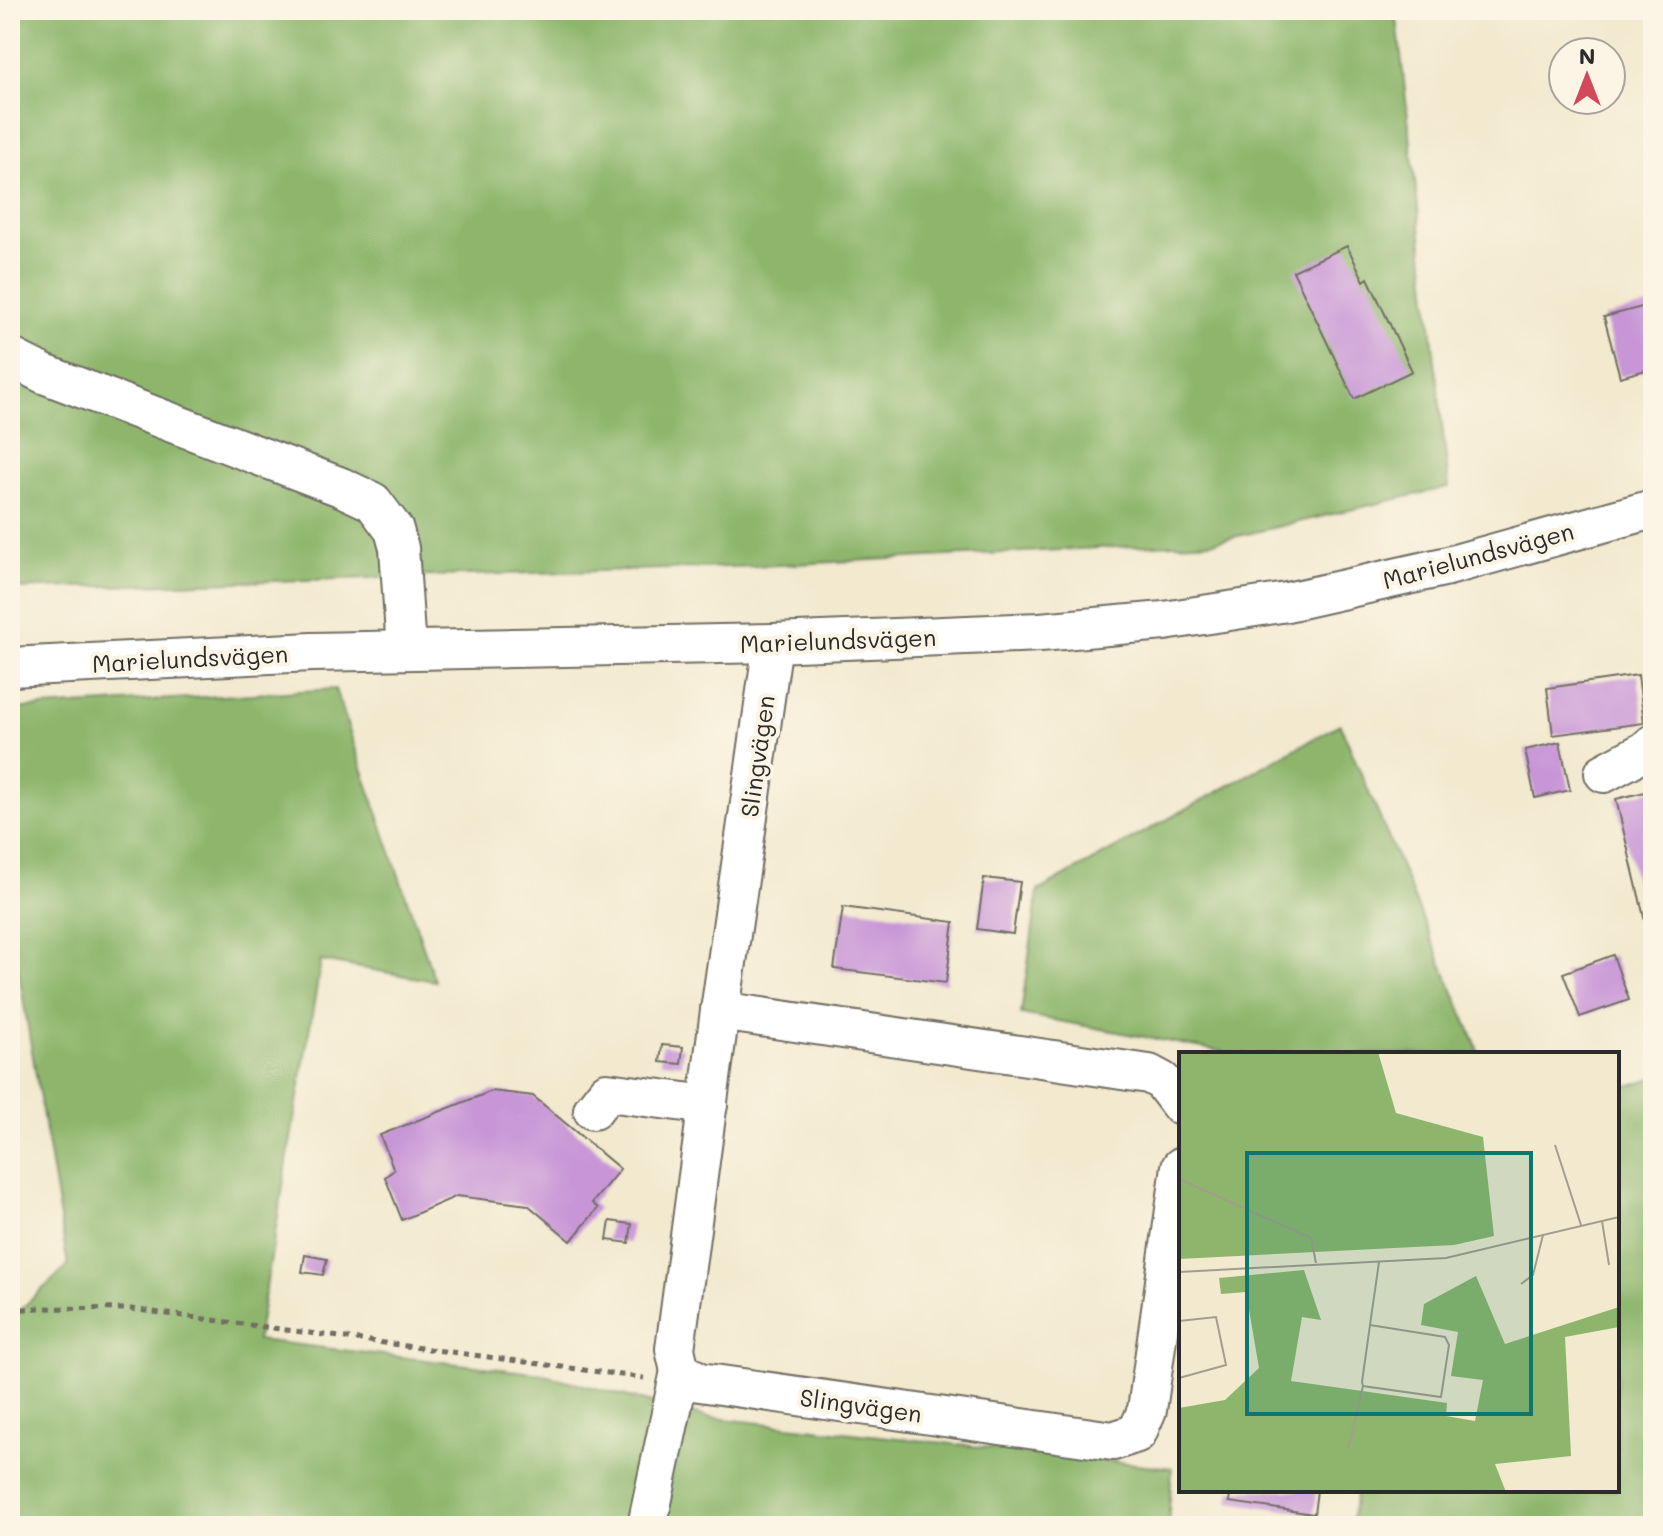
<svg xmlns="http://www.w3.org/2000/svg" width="1663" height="1536" font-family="Mali,sans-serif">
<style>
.forest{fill:#8db66c;stroke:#5c704c;stroke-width:2}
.building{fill:#c896d7}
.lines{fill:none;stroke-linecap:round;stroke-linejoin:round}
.minor-casing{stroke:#716e64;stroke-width:42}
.path{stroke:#716e64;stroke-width:5;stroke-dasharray:6 6;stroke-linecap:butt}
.minor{stroke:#fff;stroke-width:38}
.labels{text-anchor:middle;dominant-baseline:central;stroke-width:8;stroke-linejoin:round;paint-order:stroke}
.street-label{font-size:24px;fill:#2b2b2b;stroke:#fcf5e5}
.inset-road{fill:none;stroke:#a29d8d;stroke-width:2}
.view{fill:#0f766e;fill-opacity:0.15;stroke:#0f766e;stroke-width:4}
.inset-edge{fill:none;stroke:#2b2b2b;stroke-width:4}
</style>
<rect width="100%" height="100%" fill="#fcf5e5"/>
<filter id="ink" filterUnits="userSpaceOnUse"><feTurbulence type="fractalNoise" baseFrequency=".0125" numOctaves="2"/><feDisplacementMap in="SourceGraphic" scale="16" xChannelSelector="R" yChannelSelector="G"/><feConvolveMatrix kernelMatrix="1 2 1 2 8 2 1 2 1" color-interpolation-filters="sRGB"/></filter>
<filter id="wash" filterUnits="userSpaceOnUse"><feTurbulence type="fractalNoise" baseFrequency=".006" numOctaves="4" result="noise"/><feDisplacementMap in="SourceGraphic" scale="32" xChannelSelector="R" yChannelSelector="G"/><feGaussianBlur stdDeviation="1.8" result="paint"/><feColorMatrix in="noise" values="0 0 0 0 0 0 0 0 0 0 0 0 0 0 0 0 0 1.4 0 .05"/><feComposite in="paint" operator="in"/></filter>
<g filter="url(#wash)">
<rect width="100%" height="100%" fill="#f2e9cf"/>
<g class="forest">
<path d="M10 10H1396L1449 487 1212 542 759 566 10 589Z"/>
<path d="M335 689 435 981 321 961 257 1340 542 1374 706 1417 1172 1468 1168 1526H10V1319L68 1266 10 920V709Z"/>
<path d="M1340 724 1480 1054H1235L1021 1014 1038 891Z"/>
<path d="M1653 1078V1526H1350L1357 1490H1617V1089Z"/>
</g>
<g id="blocks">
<g class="building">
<path d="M1347 246 1364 281 1368 278 1412 371 1354 399 1293 271Z"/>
<path d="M1653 304V368L1620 377 1604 317Z"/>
<path d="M1638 675 1644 723 1553 735 1547 688Z"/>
<path d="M1560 742 1570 790 1535 798 1525 750Z"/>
<path d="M1653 790V951H1652L1616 799Z"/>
<path d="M984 878 1020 882 1013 934 977 929Z"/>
<path d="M843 907 954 922 946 983 834 969Z"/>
<path d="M1613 955 1629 1000 1580 1017 1563 973Z"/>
<path d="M662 1045 683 1047 681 1064 660 1062Z"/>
<path d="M492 1091 533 1096 620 1169 592 1203 598 1208 571 1241 528 1205 457 1196 402 1220 385 1177 394 1170 380 1135Z"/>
<path d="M610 1221 632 1224 629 1243 607 1240Z"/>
<path d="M305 1255 327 1259 323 1275 302 1272Z"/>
<path d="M1231 1490H1317L1314 1514 1229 1502Z"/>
</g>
</g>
</g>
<g filter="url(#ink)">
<use href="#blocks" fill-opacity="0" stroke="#716e64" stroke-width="2"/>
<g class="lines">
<defs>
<g id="minor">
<path d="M10 357 44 374 341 487 373 502 394 530 399 548 406 650"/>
<path d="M773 643 720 1011 675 1349 680 1371 700 1382 1113 1441 1137 1433 1147 1410 1181 1167"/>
<path d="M10 667 312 652 773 643 1040 632 1164 621 1287 602 1448 566 1653 509"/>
<path d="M1604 773 1645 751 1653 744"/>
<path d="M720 1011 1149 1074 1162 1081 1181 1106"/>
<path d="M593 1110 607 1092 708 1105"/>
<path d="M647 1526 680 1371"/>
</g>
</defs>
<use href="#minor" class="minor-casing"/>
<path class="path" d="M10 1310 38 1308 131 1309 644 1378"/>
<use href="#minor" class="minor"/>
</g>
</g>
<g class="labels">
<g class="street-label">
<text transform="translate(1478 555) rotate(-15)">Marielundsvägen</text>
<text transform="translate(838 640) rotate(-2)">Marielundsvägen</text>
<text transform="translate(190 658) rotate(-3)">Marielundsvägen</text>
<text transform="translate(757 756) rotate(-82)">Slingvägen</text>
<text transform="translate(861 1405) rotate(8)">Slingvägen</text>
</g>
</g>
<g transform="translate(1179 1052)">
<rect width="440" height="440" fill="#f2e9cf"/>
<path d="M0 0H199L217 61 304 85 315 184 275 193 0 207ZM125 218 142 268 123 265 112 329 268 351 267 364 296 369 304 328 272 324 279 280 242 273 245 252 297 224 326 292 440 255V275L386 285 392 404 316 412 327 440H0V356L46 348 80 316 67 240 42 242 40 226Z" fill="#8db66c"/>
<path class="inset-road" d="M376 93 402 173M0 127 132 186 137 211M423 169 430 213M0 220 267 206 440 165M342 232 354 223 364 183M0 269 37 265 47 313 0 326M191 273 266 285 270 293 262 345 184 334 183 330 191 273 200 210M440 319V344M169 397 184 334"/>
<path class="view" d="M68 101H352V362H68Z"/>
<rect width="440" height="440" class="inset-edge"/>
</g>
<rect width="1663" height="1536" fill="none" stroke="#fcf5e5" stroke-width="40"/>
<g transform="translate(1587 76)"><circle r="38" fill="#fcf5e5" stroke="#a8a49b" stroke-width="2"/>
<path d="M0-6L14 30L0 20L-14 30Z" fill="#d1495b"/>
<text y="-12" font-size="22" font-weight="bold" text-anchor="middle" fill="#2b2b2b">N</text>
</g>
</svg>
